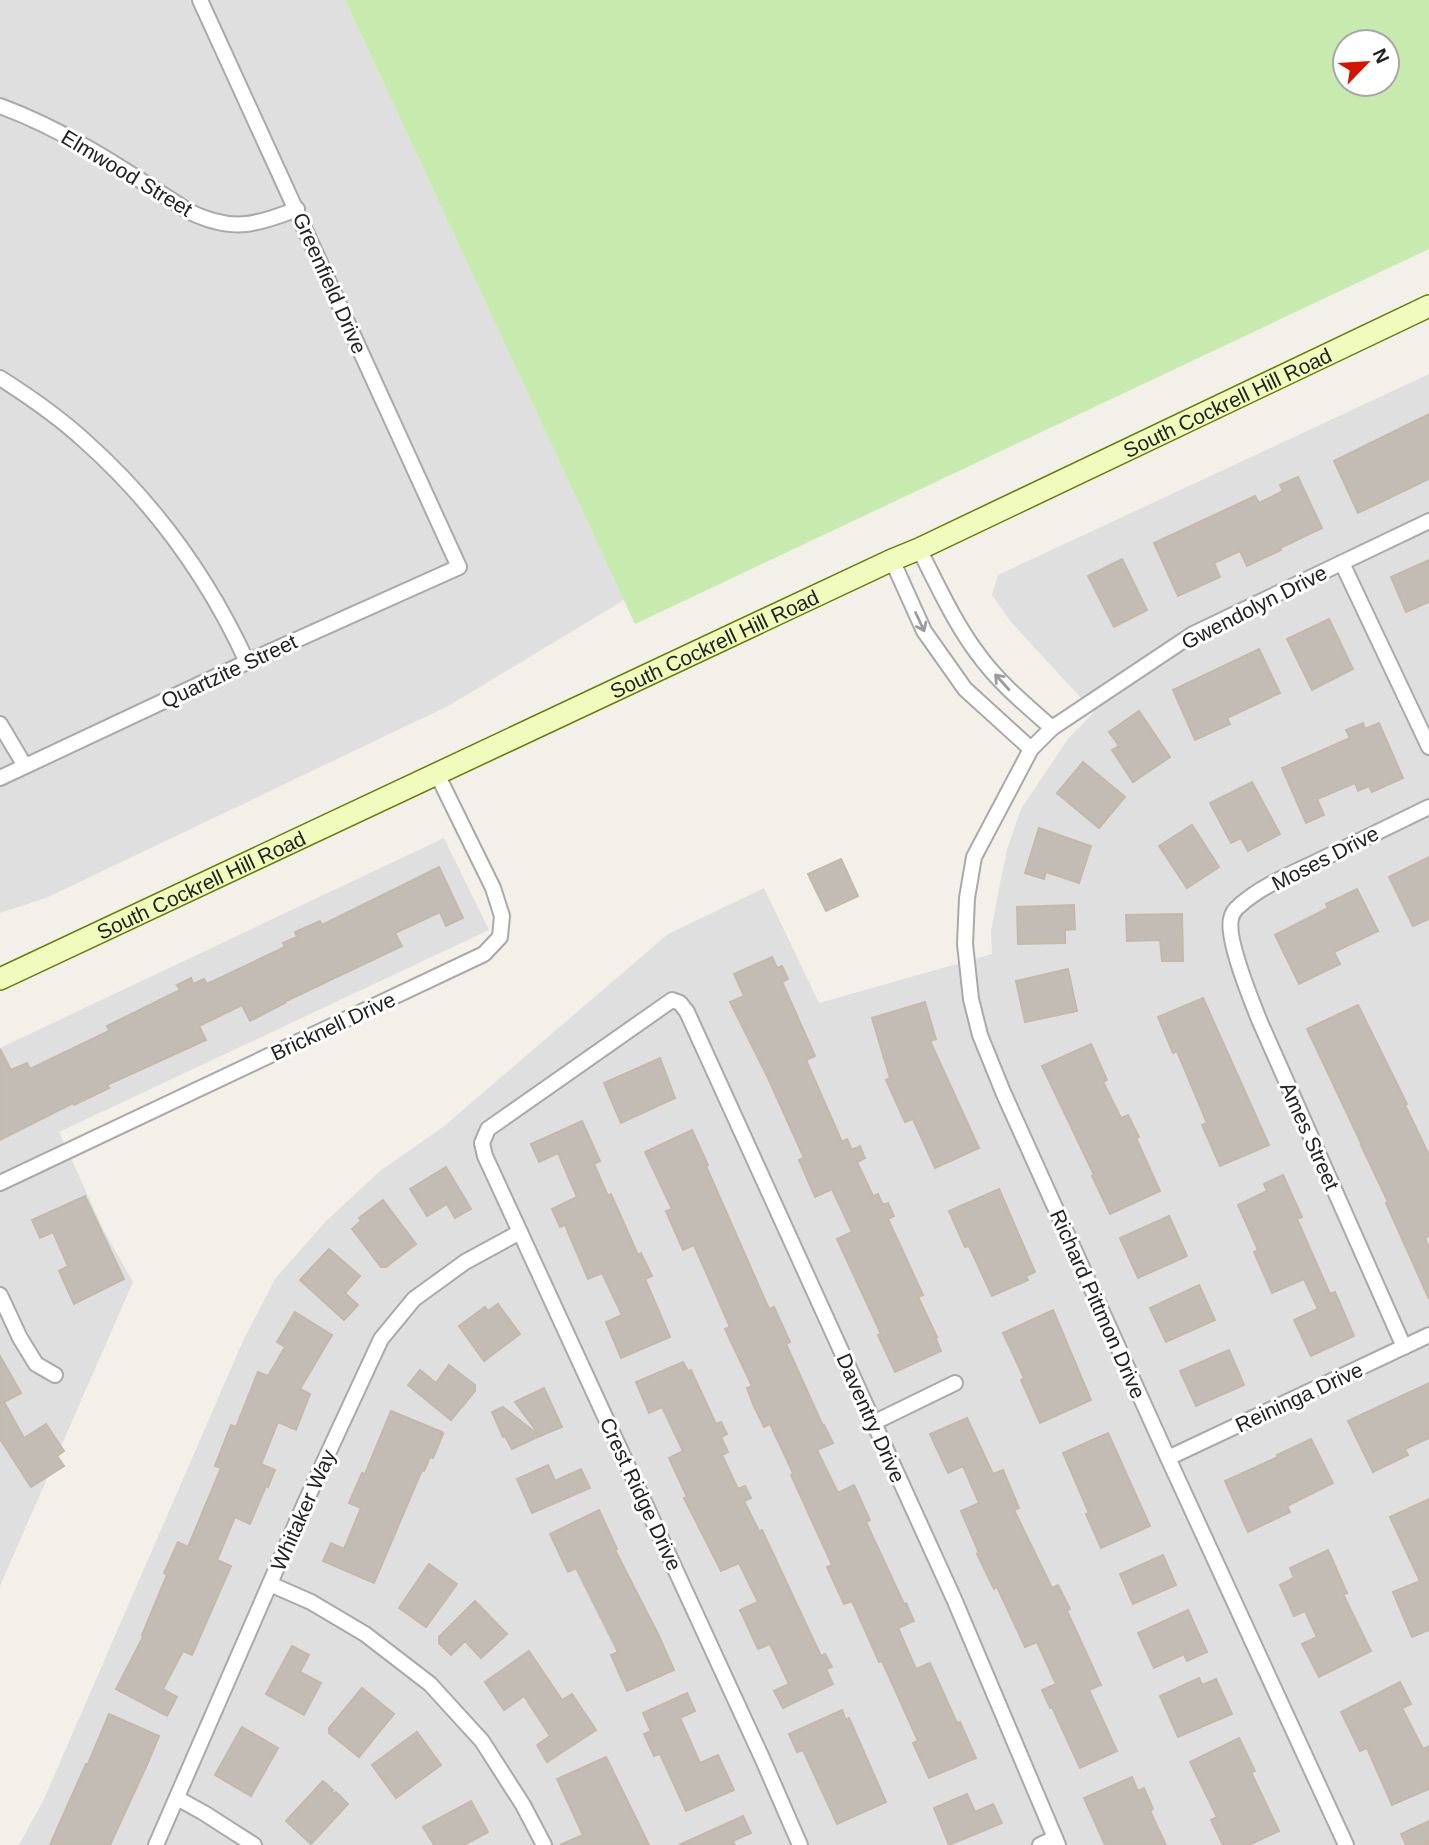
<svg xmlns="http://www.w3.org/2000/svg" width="1429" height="1845" font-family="Helvetica,sans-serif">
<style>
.residential{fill:#e0dfdf}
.grass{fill:#c7ebaf;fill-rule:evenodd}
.building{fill:#c3bcb4;stroke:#c4b8aa;stroke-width:2}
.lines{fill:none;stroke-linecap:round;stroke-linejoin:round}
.minor-casing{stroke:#a9a9a9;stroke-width:18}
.secondary-casing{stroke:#647e04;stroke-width:24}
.minor{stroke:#fff;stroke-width:14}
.secondary{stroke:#f2fbbe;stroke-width:21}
.oneway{stroke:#9c9c9c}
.labels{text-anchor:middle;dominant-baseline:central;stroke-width:6;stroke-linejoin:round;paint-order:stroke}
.street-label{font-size:21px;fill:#222;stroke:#fff}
</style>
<rect width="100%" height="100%" fill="#f2f0e8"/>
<g class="residential">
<path d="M0 0H345L624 600 450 705 46 898 0 913Z"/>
<path d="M1429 374V1845H19L44 1799 243 1341 275 1279 325 1222 380 1171 443 1127 668 934 764 888 819 1003 992 954 991 931 1000 883 1007 850 1021 809 1068 739 1094 712 1011 622 992 595 998 575Z"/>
<path d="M444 838 489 930 59 1132 103 1229 133 1282 0 1586V1048Z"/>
</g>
<path class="grass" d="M345 0H1429V249L635 624ZM1345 42H1387V84H1345Z"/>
<g class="building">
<path d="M1429 414V479L1358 513 1334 461Z"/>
<path d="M1298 477 1322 528 1280 548 1281 550 1247 566 1240 551 1214 563 1220 577 1178 596 1154 543 1255 496 1259 503 1283 491 1280 485Z"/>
<path d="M1122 559 1147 610 1114 627 1088 576Z"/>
<path d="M1429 560V602L1406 612 1391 577Z"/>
<path d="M1329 619 1353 669 1312 690 1287 639Z"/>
<path d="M1259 649 1280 693 1227 718 1230 724 1195 740 1173 690Z"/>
<path d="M1139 711 1170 757 1133 782 1112 750 1119 746 1109 732Z"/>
<path d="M1363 723 1365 729 1379 723 1403 778 1372 792 1369 786 1358 791 1355 783 1317 799 1324 815 1306 823 1282 768 1350 738 1346 730Z"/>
<path d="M1083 762 1125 797 1099 828 1057 793Z"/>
<path d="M1252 782 1280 834 1248 851 1241 838 1231 843 1210 803Z"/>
<path d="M1192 825 1219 867 1187 888 1159 846Z"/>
<path d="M1039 828 1091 846 1079 883 1046 872 1044 879 1025 873Z"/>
<path d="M1429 857V919L1413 926 1389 877Z"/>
<path d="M841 859 858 896 826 911 808 874Z"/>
<path d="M439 867 463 918 446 926 440 912 395 933 402 946 284 1002 285 1003 250 1021 242 1005 199 1026 206 1040 107 1085 109 1088 74 1105 73 1103 0 1140V1049L11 1070 27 1063 30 1069 109 1031 107 1026 180 990 177 985 191 978 193 984 204 979 207 984 285 947 283 943 297 937 295 932 320 921 322 925Z"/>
<path d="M1357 889 1378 931 1334 952 1340 964 1299 984 1275 935 1328 908 1326 904Z"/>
<path d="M1074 905 1075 929 1065 930V943L1018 944 1017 907Z"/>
<path d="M1182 914 1183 961H1162L1160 940 1127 941 1126 915Z"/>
<path d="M772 957 777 968 782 966 788 979 782 982 815 1056 806 1060 842 1142 847 1139 852 1150 860 1146 865 1158 857 1162 873 1196 878 1194 883 1205 888 1203 894 1216 888 1219 923 1295 918 1297 937 1337H935L941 1351 895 1372 878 1335 881 1334 837 1239 852 1232 832 1189 815 1197 799 1160 804 1158 768 1078 730 1002 744 996 734 974Z"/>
<path d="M1068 969 1077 1011 1025 1022 1016 981Z"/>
<path d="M1203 998 1269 1145 1220 1166 1202 1125 1207 1123 1177 1051 1173 1053 1158 1017Z"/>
<path d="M925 1002 936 1039 930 1041 979 1148 935 1168 913 1119 905 1122 886 1080 890 1078 872 1018Z"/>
<path d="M1358 1005 1407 1104 1405 1105 1429 1155V1236L1425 1238 1429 1248V1299L1386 1203 1388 1202 1361 1145H1362L1307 1029Z"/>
<path d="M1091 1044 1107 1080 1103 1082 1121 1118 1128 1115 1139 1137 1136 1138 1160 1191 1110 1214 1092 1176 1094 1175 1042 1066Z"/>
<path d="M660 1058 675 1098 621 1123 604 1083Z"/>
<path d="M582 1121 600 1161 594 1164 608 1196 611 1194 638 1255 641 1253 652 1276 645 1279 670 1337 621 1358 606 1322 622 1315 602 1273 588 1279 565 1225 560 1227 552 1209 577 1197 558 1153 539 1162 531 1144Z"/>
<path d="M692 1130 708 1165 706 1166 769 1309 774 1307 790 1342 786 1344 823 1426 824 1425 833 1443 817 1450 838 1493 854 1485 870 1520 866 1522 904 1604 906 1603 914 1621 898 1628 916 1669 930 1663 957 1723 960 1722 976 1758 929 1778 913 1743 918 1741 882 1661 879 1662 852 1601 844 1604 838 1591 827 1567 832 1565 791 1475 793 1473 770 1424 764 1427 753 1404 747 1388 752 1386 725 1329 730 1327 694 1245 683 1250 666 1211 672 1209 645 1152Z"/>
<path d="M446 1167 471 1209 455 1218 447 1204 427 1216 410 1189Z"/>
<path d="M1283 1175 1302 1217 1297 1219 1330 1294 1335 1292 1354 1336 1311 1356 1294 1320 1318 1309 1304 1279 1272 1293 1254 1252 1258 1250 1238 1205 1267 1191 1264 1184Z"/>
<path d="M999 1189 1035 1272 1026 1276 1028 1280 992 1296 969 1246 965 1247 949 1211Z"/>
<path d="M85 1196 124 1279 74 1304 59 1271 68 1266 53 1232 40 1238 32 1220Z"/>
<path d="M383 1200 416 1244 386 1267H381L352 1229 361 1221 359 1218Z"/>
<path d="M1169 1216 1187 1256 1138 1278 1120 1238Z"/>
<path d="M329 1249 360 1276 345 1293 358 1305 344 1320 300 1280Z"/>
<path d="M1199 1285 1215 1320 1166 1342 1150 1308Z"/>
<path d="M498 1304 520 1334 484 1361 459 1326 485 1307 488 1311Z"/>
<path d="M1053 1310 1091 1400 1040 1423 1021 1380 1024 1378 1003 1333Z"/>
<path d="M295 1312 332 1335 300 1389 310 1394 296 1430 278 1422 261 1464 275 1470 268 1487 266 1486 250 1524 235 1517 217 1560 231 1566 192 1655 183 1651 163 1689 177 1697 167 1716 116 1689 144 1635H142L167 1575 164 1573 178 1542 188 1547 221 1468 215 1466 231 1425 236 1427 258 1372 268 1376 285 1347 277 1342Z"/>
<path d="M1229 1350 1244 1385 1196 1406 1180 1371Z"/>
<path d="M0 1356 21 1393 4 1402 24 1438 46 1424 64 1451 57 1456 64 1466 31 1487 0 1439Z"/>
<path d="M683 1362 688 1371 691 1370 716 1424 721 1422 727 1434 721 1437 728 1452 722 1455 738 1489 745 1486 751 1498 744 1501 759 1531 762 1530 821 1656 825 1654 832 1667 826 1669 833 1684 783 1708 774 1691 789 1684 770 1644 758 1649 740 1610 758 1602 739 1563 721 1571 684 1498 687 1497 669 1458 683 1451 662 1407 649 1413 636 1382Z"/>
<path d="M449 1365 475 1385V1391L451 1420 408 1385 420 1370 436 1383Z"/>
<path d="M1429 1383V1438L1405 1449 1408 1455 1373 1472 1348 1421Z"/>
<path d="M544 1388 562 1427 540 1436 515 1402Z"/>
<path d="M503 1407 540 1436 512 1449 505 1436 503 1437 492 1412Z"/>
<path d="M391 1411 442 1432 439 1436 443 1434 433 1458 430 1457 424 1471 422 1470 374 1583 323 1561 331 1543 344 1549 361 1508 349 1503 362 1473 365 1474Z"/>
<path d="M967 1418 993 1474 1003 1470 1019 1508 1014 1510 1052 1588 1058 1585 1070 1609 1067 1611 1101 1685 1089 1690 1117 1751 1080 1768 1052 1707 1050 1708 1042 1690 1056 1684 1037 1642 1025 1647 997 1587 994 1589 977 1554 979 1553 961 1511 979 1503 963 1466 948 1473 930 1434Z"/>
<path d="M1108 1433 1150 1526 1101 1548 1086 1514 1089 1513 1063 1453Z"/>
<path d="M1311 1439 1333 1483 1287 1506 1290 1512 1248 1532 1225 1481 1278 1457 1277 1455Z"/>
<path d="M548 1465 555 1481 581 1469 590 1488 532 1513 517 1479Z"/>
<path d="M1429 1499V1630L1412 1637 1393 1592 1420 1581 1390 1517Z"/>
<path d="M599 1510 617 1549 615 1550 658 1634 674 1670 627 1691 611 1655 618 1652 576 1568 568 1572 550 1534Z"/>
<path d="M1328 1550 1347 1593 1343 1594 1371 1651 1319 1677 1302 1644 1317 1637 1305 1611 1294 1616 1280 1585 1294 1578 1290 1568Z"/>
<path d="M1163 1555 1176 1585 1133 1604 1120 1574Z"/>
<path d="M429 1564 457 1584 426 1627 399 1608Z"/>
<path d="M475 1601 507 1634 481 1658 465 1641 451 1655 439 1643V1637Z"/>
<path d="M1188 1610 1207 1652 1187 1661 1184 1654 1154 1668 1138 1633Z"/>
<path d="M292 1646 309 1655 300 1672 321 1683 304 1715 266 1694Z"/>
<path d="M529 1651 562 1700 572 1694 596 1730 547 1762 537 1745 550 1736 524 1696 504 1710 485 1682Z"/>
<path d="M1199 1678 1202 1685 1216 1679 1232 1714 1178 1737 1160 1696Z"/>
<path d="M1400 1682 1411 1704 1402 1708 1423 1749 1429 1746V1789L1392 1805 1367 1748 1360 1751 1341 1712Z"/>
<path d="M362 1688 394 1714 359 1757 329 1733V1728Z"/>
<path d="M687 1693 695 1711 680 1718 700 1763 718 1755 734 1790 686 1811 660 1754 654 1756 644 1734 651 1731 643 1713Z"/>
<path d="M842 1710 846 1720 849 1718 886 1802 837 1824 803 1750 797 1752 789 1734Z"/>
<path d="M109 1714 159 1736 146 1767 110 1845H50L86 1764H88Z"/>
<path d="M242 1727 278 1748 251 1796 215 1775Z"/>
<path d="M417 1732 441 1765 396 1798 372 1765Z"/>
<path d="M1239 1738 1255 1771 1251 1772 1279 1831 1249 1845H1223L1211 1820 1217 1817 1190 1762Z"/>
<path d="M606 1757 649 1845H560L583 1835 557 1779Z"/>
<path d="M1132 1777 1138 1791 1144 1788 1153 1809 1150 1811 1166 1845H1105L1084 1798Z"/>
<path d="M323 1781 333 1790 331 1791 334 1794 336 1792 348 1804 311 1844 286 1821Z"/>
<path d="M967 1794 975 1812 993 1804 1002 1823 949 1845 934 1808Z"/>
<path d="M471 1801 488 1832 464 1845H434L423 1827Z"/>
<path d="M743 1816 751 1833 733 1841 735 1845H679Z"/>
<path d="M1429 1821V1845H1406L1401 1834Z"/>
</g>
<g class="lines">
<defs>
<g id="minor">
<path d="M0 106C68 131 128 172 188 211 230 232 255 226 297 209"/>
<path d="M0 378C30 397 60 418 86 442 154 503 209 579 247 662"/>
<path d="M919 549C937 584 954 622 978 654 998 682 1026 705 1052 728"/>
<path d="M892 560 924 631 965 689 1031 749"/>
<path d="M1342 563 1429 747"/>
<path d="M0 724 25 766"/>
<path d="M0 778 247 662 459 567 200 0"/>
<path d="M0 1183 484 954 500 937 502 916 493 888 437 774"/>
<path d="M0 1295 20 1338 36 1364 55 1375"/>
<path d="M1404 1347 1260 1022C1252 1002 1226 939 1231 919 1232 914 1235 909 1239 906 1261 886 1291 874 1318 861 1355 843 1392 825 1429 807"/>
<path d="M873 1423 955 1383"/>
<path d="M1168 1458 1429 1335"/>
<path d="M270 1584 311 1602 365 1634 430 1684 482 1741 523 1805 544 1845"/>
<path d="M177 1798 204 1813 254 1845"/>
<path d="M156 1845 305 1503 381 1339 414 1299 465 1262 520 1232"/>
<path d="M800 1845 763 1760 485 1156 482 1143 488 1129 672 1000 680 1003 687 1012 954 1599 1058 1845"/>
<path d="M1040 1845 1055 1838"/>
<path d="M1346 1845 1168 1458 1003 1092 980 1035 971 999 965 944 967 898 974 857 1031 749 1052 728 1193 634 1429 521"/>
</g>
<g id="secondary">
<path id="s1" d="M0 979 892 560 919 549 1429 306"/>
</g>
</defs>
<use href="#minor" class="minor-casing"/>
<use href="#secondary" class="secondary-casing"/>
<use href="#minor" class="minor"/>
<use href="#secondary" class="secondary"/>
</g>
<defs><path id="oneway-shaft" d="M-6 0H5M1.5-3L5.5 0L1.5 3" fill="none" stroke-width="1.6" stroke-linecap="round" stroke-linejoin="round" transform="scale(1.75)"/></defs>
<g class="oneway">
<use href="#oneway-shaft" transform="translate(920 622) rotate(65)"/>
<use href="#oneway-shaft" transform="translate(1002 682) rotate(-132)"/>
</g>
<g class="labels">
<g class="street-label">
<text transform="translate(127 173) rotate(31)">Elmwood Street</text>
<text transform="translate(330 283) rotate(66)">Greenfield Drive</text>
<text stroke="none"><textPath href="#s1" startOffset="1356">South Cockrell Hill Road</textPath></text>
<text transform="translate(1254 607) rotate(-27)">Gwendolyn Drive</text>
<text stroke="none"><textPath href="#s1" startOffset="789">South Cockrell Hill Road</textPath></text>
<text transform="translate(229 671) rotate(-25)">Quartzite Street</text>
<text transform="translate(1325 858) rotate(-27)">Moses Drive</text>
<text stroke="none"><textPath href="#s1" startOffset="222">South Cockrell Hill Road</textPath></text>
<text transform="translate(333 1026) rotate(-25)">Bricknell Drive</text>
<text transform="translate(1310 1136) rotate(66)">Ames Street</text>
<text transform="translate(1098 1304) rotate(66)">Richard Pittmon Drive</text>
<text transform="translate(1299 1397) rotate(-25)">Reininga Drive</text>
<text transform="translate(871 1418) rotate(66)">Daventry Drive</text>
<text transform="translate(641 1494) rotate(65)">Crest Ridge Drive</text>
<text transform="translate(303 1510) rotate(-66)">Whitaker Way</text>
</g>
</g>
<g transform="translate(1366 63) rotate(65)"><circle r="33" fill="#ffffff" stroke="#a7a7a7" stroke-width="2"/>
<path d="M0-5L12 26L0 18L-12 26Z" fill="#d31500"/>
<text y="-10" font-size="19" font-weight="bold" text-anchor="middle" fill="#222222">N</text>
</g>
</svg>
